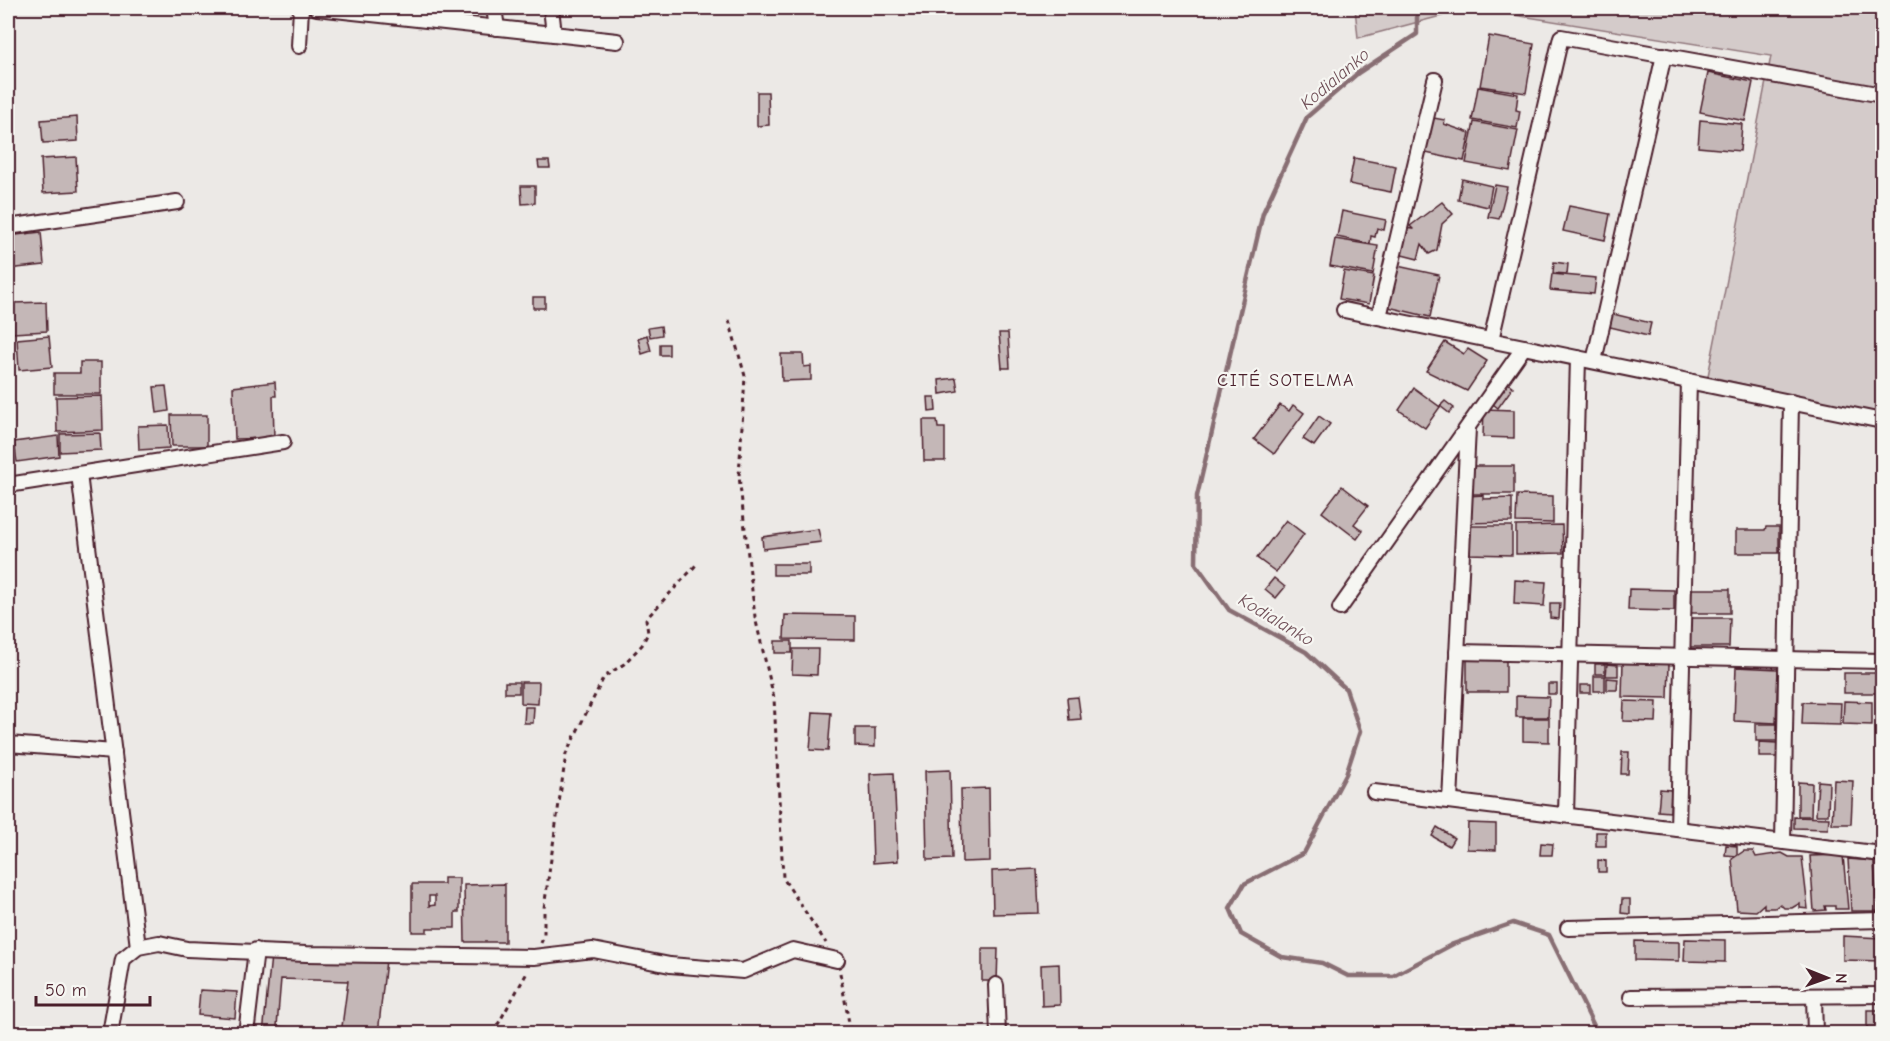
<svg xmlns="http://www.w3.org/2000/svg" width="1890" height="1041" font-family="'Comic Neue',sans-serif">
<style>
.green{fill:#d4cbca;stroke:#8f757a;stroke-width:1.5}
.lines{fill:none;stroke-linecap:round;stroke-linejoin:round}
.stream{stroke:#886e73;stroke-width:4.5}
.building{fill:#c4b7b7;stroke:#4a1f2b;stroke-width:1.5;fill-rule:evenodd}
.minor-casing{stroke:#4a1f2b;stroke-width:18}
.path{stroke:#4a1f2b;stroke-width:3;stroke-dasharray:4.5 4.5;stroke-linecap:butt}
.minor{stroke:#f6f6f2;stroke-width:14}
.labels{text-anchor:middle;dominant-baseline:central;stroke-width:4.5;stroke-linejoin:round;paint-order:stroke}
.water-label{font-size:18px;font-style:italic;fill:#6e4d55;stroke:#f6f6f2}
.neighbourhood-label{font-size:18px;letter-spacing:1.5px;fill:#4a1f2b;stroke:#f6f6f2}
</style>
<rect width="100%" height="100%" fill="#ece9e6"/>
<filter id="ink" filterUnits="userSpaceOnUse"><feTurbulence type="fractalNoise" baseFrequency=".0167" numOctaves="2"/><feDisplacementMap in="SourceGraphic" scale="12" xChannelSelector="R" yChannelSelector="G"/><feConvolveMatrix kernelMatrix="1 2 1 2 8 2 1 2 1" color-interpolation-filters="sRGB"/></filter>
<g filter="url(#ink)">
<path class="green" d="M1355 8H1882V416L1708 376 1771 56 1471 8 1358 38Z"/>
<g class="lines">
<path class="stream" d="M1411 8 1417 13V34L1358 73 1307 117 1263 213 1197 496 1196 564 1229 610 1306 652 1346 689 1360 731 1346 774 1304 853 1244 884 1230 908 1241 934 1282 957 1322 963 1348 976H1393L1453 944 1513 923 1549 935 1598 1034"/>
</g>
<g class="building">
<path d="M1489 36 1534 44 1526 93 1480 86Z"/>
<path d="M1708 73 1753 82 1745 121 1700 112Z"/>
<path d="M1478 87 1518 94 1516 110 1520 111 1517 128 1472 120Z"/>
<path d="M757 92H768L769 125 757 126Z"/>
<path d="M77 117 78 141 43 143 41 120Z"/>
<path d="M1428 117 1445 120 1444 124 1470 133 1464 161 1421 152Z"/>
<path d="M1700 120 1742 124 1740 151 1698 147Z"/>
<path d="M1474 122 1518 130 1510 171 1466 163Z"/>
<path d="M76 157 78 191 43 193 41 159Z"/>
<path d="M1354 158 1396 166 1391 192 1349 184Z"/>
<path d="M538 161H549L550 168H539Z"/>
<path d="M1462 179 1492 186 1488 207 1458 200Z"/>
<path d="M1495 185 1507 187 1499 219 1488 217Z"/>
<path d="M521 186H535V203L522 204Z"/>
<path d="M1442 202 1453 214 1442 224 1437 250 1429 254 1422 244 1418 259 1398 254 1403 228 1413 229 1410 226Z"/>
<path d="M1569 206 1610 214 1605 240 1563 231Z"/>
<path d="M1342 211 1386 220 1384 230 1377 228 1375 237 1371 236 1370 244 1337 237Z"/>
<path d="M41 232 44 265 8 269V236Z"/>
<path d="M1335 239 1378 246 1373 274 1330 266Z"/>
<path d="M1554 262 1568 264 1567 274 1553 273Z"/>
<path d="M1393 265 1439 275 1430 317 1384 306Z"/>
<path d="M1344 271 1374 276 1369 304 1339 299Z"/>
<path d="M1552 274 1596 278 1594 294 1550 290Z"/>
<rect x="533" y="297" width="12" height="11"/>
<path d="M46 302 47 331 13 333 12 303Z"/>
<path d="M1609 313 1651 323 1648 336 1606 326Z"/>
<path d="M661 326 662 335 650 337 648 328Z"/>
<path d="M999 333H1008L1010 368H1002Z"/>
<path d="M647 335 651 351 642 354 638 338Z"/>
<path d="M49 336 52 367 19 370 17 339Z"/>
<rect x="8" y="339" width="5" height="14"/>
<path d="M1445 342 1464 354 1468 349 1487 361 1467 391 1426 371Z"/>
<rect x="660" y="344" width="9" height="11"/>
<path d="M781 354H803L804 367 811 366V380L782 381Z"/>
<path d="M80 362H101V394H54V373H80Z"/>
<path d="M956 378 958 391 940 394 939 380Z"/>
<path d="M1505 381 1513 387 1498 408 1489 401Z"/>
<path d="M275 382 276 396H273L274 438 235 439 233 387Z"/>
<path d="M166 386 169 411 157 413 154 387Z"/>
<path d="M1414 388 1440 407 1425 428 1399 410Z"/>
<path d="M102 396 103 430 57 432 56 397Z"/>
<path d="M928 397H935L936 411 929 412Z"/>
<path d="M1445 401 1454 408 1449 413 1440 406Z"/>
<path d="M1280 405 1289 411 1293 405 1304 413 1274 454 1254 439Z"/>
<path d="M1484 409 1514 410V438L1483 437Z"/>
<path d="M171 415H207V446H172Z"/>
<path d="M1319 416 1330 424 1314 446 1303 439Z"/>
<path d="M923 420H937L938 428H945V461H924Z"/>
<path d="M168 425 169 448 139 450 138 426Z"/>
<path d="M100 433 101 450 60 452V434Z"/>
<path d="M58 436 59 456 17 462 14 442Z"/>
<rect x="1470" y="466" width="44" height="28"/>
<path d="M1342 486 1368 506 1354 524 1363 531 1357 539 1322 512Z"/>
<path d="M1483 495V499L1512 498V522L1468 523V496Z"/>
<path d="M1517 495 1553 496V523L1516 522Z"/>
<path d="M1286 520 1304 534 1276 572 1257 558Z"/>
<path d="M1562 525 1563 553 1516 554V526Z"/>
<path d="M1467 526H1512V555L1467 554Z"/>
<path d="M1766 527H1779V553H1736V530H1765Z"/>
<path d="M818 529 821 542 763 549 762 537Z"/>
<rect x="773" y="564" width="36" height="11"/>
<path d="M1274 578 1285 587 1276 598 1265 589Z"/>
<path d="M1515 580 1546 582 1544 606 1514 604Z"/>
<path d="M1629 589 1674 590V611L1628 610Z"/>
<rect x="1686" y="589" width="44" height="24"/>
<path d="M1550 603H1560L1559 619 1550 618Z"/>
<path d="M785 615 855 616V640L784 639Z"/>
<path d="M1685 618H1730L1729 647H1685Z"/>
<rect x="775" y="641" width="17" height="12"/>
<path d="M793 649H818L817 675 792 674Z"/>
<rect x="1467" y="660" width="39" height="32"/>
<path d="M1623 661 1669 663 1668 698 1622 697Z"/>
<rect x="1595" y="664" width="10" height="10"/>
<path d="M1607 664 1618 665V676H1606Z"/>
<path d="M1736 667 1778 669 1776 723 1734 721Z"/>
<rect x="1844" y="673" width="38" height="20"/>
<rect x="1594" y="676" width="11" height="15"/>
<path d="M1607 678 1618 679 1617 690H1607Z"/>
<rect x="505" y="682" width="14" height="11"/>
<path d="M521 682H539L538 704 521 703Z"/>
<rect x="1548" y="684" width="9" height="10"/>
<rect x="1580" y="685" width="11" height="8"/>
<path d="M1516 696 1549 697 1548 717H1516Z"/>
<path d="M1879 696H1882V729L1878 728Z"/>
<path d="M1078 697 1081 719 1069 720 1067 698Z"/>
<path d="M1624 701 1657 702 1656 722 1623 721Z"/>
<path d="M1844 701 1872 702V725L1843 724Z"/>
<path d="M1803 702 1841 703 1840 725 1802 724Z"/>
<path d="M525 707H534L533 723H524Z"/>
<path d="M813 712 831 713 828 751 810 750Z"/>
<path d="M1523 718H1549V742L1523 741Z"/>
<rect x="1756" y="724" width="22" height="17"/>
<path d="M855 728H875V747L855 746Z"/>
<path d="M1759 742 1777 743V757H1759Z"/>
<path d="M1622 752H1629L1628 774H1621Z"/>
<path d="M950 770 952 859 927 860 925 771Z"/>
<path d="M894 773 898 861 873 863 870 774Z"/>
<path d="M1834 780 1853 781 1851 824H1832Z"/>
<path d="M1818 781 1829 782 1828 815H1816Z"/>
<path d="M1798 782 1812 783 1811 816H1798Z"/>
<path d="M989 788 990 861 962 862 961 789Z"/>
<path d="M1660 789 1671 790 1670 812 1658 811Z"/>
<path d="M1794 817 1829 818 1828 829 1794 828Z"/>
<path d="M1468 823 1496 824V850L1467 849Z"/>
<path d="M1437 827 1454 838 1449 846 1432 836Z"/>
<rect x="1596" y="832" width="10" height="14"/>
<path d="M1541 843 1553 844 1552 855H1540Z"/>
<path d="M1726 845 1737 846V856L1725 855Z"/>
<path d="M1744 851H1753L1756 857 1782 853 1789 857H1802L1808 909 1800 908V903L1792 908H1784L1780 904 1775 908H1764V904L1756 911 1737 910 1732 859Z"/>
<path d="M1843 855 1848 909H1835V906H1825L1826 910 1814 911 1810 856Z"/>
<path d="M1848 859 1874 861 1877 911H1851Z"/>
<path d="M1598 860 1606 861V872H1598Z"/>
<path d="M1037 869 1039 913 993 914 992 871Z"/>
<path d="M444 878H459V912H455V928H427V932H412V884H444ZM429 896H435V905L429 906Z"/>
<path d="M505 884V942H465L464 885Z"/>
<path d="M1622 899H1630V914L1621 913Z"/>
<path d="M1843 936 1882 938V961L1843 960Z"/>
<path d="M1685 939 1725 940V962L1684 961Z"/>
<path d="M1635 941 1679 942V961L1635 960Z"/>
<path d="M982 949H998L997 981H982Z"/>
<path d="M271 956 386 960 378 1034H341L348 981 281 979 277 1026 332 1034H263Z"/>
<path d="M1059 964 1060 1005 1042 1006 1041 965Z"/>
<path d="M200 990 237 992 235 1018 198 1015Z"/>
<rect x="1867" y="1010" width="15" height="24"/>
</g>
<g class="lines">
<defs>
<g id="minor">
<path d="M317 8 617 41"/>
<path d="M494 8 497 28"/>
<path d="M551 8 554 34"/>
<path d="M299 46 301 8"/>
<path d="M8 227 177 202"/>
<path d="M1344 310 1882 421"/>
<path d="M1379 317 1435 80"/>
<path d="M1491 340 1561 37 1882 95"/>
<path d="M1594 361 1664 55"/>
<path d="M79 474 138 947"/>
<path d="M8 485 283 442"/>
<path d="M1340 608 1524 347"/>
<path d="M1457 652 1882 661"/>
<path d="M8 744 114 752"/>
<path d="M1374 792 1882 854"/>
<path d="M1450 801 1468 428"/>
<path d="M1566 815 1578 358"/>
<path d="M1678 829 1689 381"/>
<path d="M1783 842 1791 402"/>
<path d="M1568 928 1882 920"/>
<path d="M996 985 998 1034"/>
<path d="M1814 996 1815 1034"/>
<path d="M1631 997 1882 995"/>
<path d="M110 1034 123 959 138 947 159 943 187 949 306 954 534 957 593 950 670 965 743 971 793 950 837 960"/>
<path d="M246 1034 256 950"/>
</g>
</defs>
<use href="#minor" class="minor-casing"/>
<g class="path">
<path d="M729 320 745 376 739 476 755 617 774 698 783 878 826 943"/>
<path d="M541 943 544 936V908L566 754 604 677 624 664 642 645 648 633 646 619 697 564"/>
<path d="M840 973 851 1034"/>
<path d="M495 1034 497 1026 528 971"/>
</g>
<use href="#minor" class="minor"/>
</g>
</g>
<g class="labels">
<g class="water-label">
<text transform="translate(1335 79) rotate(-40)">Kodialanko</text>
<text transform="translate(1276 620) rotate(31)">Kodialanko</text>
</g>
<g class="neighbourhood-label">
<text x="1286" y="380">CITÉ SOTELMA</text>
</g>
</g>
<rect width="1890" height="1041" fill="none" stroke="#f6f6f2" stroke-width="30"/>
<rect x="15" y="15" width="1860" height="1011" fill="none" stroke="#4a1f2b" stroke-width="2" filter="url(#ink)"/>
<g transform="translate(1827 978) rotate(91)" stroke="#f6f6f2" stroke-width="4.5" paint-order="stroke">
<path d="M0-4.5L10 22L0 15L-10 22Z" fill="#4a1f2b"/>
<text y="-9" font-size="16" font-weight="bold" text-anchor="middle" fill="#4a1f2b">N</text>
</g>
<path d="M36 996v9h114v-9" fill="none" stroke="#4a1f2b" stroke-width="3"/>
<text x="45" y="996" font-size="18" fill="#4a1f2b" stroke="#f6f6f2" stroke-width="4.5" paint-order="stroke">50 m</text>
</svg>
